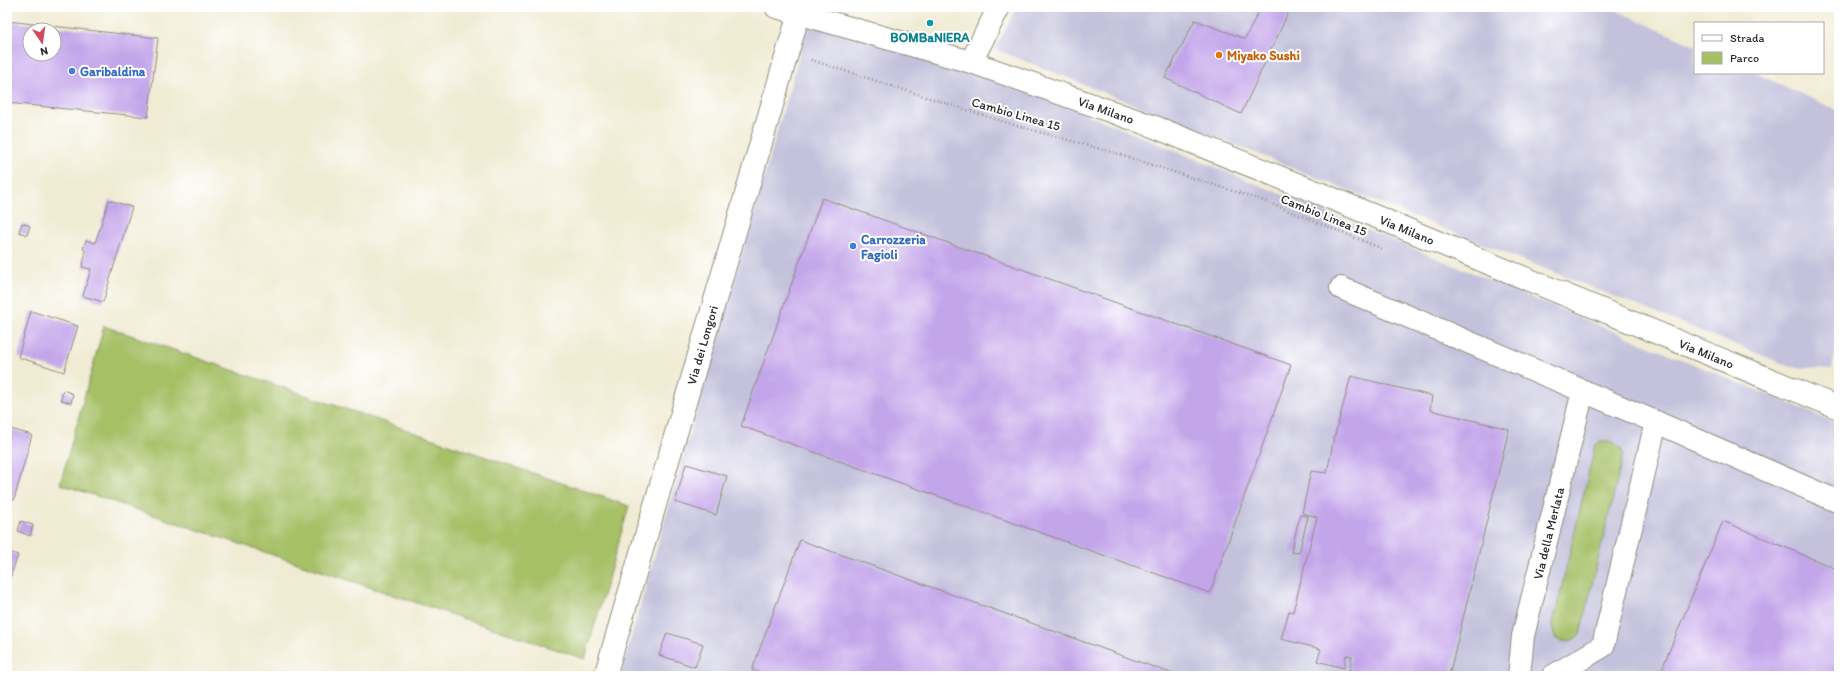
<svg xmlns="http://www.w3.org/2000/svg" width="1846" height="683" font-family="Itim,sans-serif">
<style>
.industrial{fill:#c3c1db}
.green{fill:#a6c066;stroke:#687648}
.building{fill:#c3a5ea;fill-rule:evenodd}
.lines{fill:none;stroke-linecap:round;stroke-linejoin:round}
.minor-casing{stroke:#8e8b7f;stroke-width:24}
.major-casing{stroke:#8e8b7f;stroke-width:24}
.path{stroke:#8e8b7f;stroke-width:2.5;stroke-dasharray:1 3;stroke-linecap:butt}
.minor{stroke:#fff;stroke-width:22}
.major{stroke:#fff;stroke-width:22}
.culture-dot{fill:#0f9aa8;stroke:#fff;stroke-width:1.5}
.food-dot{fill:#e8710a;stroke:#fff;stroke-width:1.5}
.shop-dot{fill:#3f7fe0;stroke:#fff;stroke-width:1.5}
.labels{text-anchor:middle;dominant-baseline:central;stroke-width:4;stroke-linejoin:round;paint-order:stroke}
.culture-label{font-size:13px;font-weight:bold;fill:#0d838f;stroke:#fff}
.food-label{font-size:13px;font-weight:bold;fill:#c56008;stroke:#fff;text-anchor:start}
.shop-label{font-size:13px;font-weight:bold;fill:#366cbe;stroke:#fff;text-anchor:start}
.street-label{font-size:13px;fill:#2b2b2b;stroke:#fff}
</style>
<rect width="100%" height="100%" fill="#fff"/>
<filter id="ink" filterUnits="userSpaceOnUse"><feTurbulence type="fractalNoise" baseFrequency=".025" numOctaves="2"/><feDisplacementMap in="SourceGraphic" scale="8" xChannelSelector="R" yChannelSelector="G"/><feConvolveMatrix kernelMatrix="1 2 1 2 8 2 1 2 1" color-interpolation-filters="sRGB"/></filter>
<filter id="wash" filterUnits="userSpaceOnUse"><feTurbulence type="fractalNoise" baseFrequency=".012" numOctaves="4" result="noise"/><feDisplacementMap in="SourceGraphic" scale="16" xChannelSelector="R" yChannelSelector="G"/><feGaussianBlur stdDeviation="0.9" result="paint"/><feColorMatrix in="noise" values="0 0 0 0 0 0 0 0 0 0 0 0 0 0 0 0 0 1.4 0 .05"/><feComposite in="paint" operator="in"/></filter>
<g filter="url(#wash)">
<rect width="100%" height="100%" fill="#f0ebd3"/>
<g class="industrial">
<path d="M1017 7H1609L1695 46V73H1755L1839 111V330L1832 369 1791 367 995 49Z"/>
<path d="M809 21 970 66 1839 424V676H620Z"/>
</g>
<g class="green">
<path d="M104 326 629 506 585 659 60 484Z"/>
<path d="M1600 442H1613L1622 450 1623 456 1580 634C1573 642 1565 643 1556 639L1552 628 1595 446Z"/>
</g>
<g id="blocks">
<g class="building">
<path d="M1261 7H1291L1241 114 1165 78 1195 20 1245 39Z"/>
<path d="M7 21 158 38 148 117 7 103ZM30 30H54V54H30Z"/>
<path d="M822 198 1291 365 1210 593 741 426Z"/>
<path d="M109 200 132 207 103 302 83 296 91 269 82 267 85 256V250L83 249 86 240 95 243Z"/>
<path d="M22 223 30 226 27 235 19 232Z"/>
<path d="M31 311 78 326 64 372 18 357Z"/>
<path d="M1351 376 1432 396 1430 410 1509 429 1449 676H1406L1391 672 1390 676H1348L1352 656 1346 655 1344 668 1317 661 1321 649 1281 639 1289 611 1293 612 1317 517 1302 513 1311 471 1327 473 1333 442Z"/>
<path d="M63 390 73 394 71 403 61 400Z"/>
<path d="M7 428 32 435 14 500 7 499Z"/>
<path d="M686 464 727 476 716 515 675 502Z"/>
<path d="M1300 515 1308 516 1299 553 1291 552Z"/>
<path d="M21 521 33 525 30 536 18 531Z"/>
<path d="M1723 521 1839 570V676H1659Z"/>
<path d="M800 540 1173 674 1172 676H768L752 670Z"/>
<path d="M7 551 18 555 7 587Z"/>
<path d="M667 633 703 644 695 667 659 655Z"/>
</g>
</g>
</g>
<g filter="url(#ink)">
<use href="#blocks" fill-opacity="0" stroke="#8e8b7f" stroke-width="1"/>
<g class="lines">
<defs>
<g id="minor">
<path d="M971 62 999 7"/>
<path d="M1341 288 1656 422 1839 502"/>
<path id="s1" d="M605 676 799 13"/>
<path id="s2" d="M1519 676 1523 636 1583 391"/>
<path d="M1553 676 1603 646 1656 422"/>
</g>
<g id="major">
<path id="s3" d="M776 7 971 62 1155 127 1326 196 1839 408"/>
</g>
</defs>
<use href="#minor" class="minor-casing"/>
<use href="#major" class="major-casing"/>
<g class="path">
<path d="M811 60 1011 124 1115 153 1267 202 1383 249"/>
<path d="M1834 434 1839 436"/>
</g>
<use href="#minor" class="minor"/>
<use href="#major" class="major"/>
</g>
</g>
<circle class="culture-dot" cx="930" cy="23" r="4"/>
<circle class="food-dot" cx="1219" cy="55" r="4"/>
<g class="shop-dot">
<circle cx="72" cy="71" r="4"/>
<circle cx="853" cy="246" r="4"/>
</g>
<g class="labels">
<g class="culture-label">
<text x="930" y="37">BOMBaNIERA</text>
</g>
<g class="food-label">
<text x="1227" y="55">Miyako Sushi</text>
</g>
<g class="shop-label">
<text x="80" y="71">Garibaldina</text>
<text x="861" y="239">Carrozzeria<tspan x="861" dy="15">Fagioli</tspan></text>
</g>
<g class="street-label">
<text stroke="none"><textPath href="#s3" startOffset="346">Via Milano</textPath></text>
<text transform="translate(1016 114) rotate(16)">Cambio Linea 15</text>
<text transform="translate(1324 215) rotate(22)">Cambio Linea 15</text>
<text stroke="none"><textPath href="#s3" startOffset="670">Via Milano</textPath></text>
<text stroke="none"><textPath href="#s1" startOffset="345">Via dei Longori</textPath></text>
<text stroke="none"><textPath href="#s3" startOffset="994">Via Milano</textPath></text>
<text stroke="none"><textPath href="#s2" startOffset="146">Via della Merlata</textPath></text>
</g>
</g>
<rect width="1846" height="683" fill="none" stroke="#fff" stroke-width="24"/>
<rect x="1694" y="22" width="130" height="52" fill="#ffffff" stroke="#aaaaaa"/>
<rect x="1702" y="35" width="20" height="6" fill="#ffffff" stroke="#aaaaaa"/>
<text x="1730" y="42" font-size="12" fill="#2b2b2b">Strada</text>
<rect x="1702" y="52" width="20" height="12" fill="#a6c066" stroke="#aaaaaa"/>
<text x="1730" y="62" font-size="12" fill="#2b2b2b">Parco</text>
<g transform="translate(42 42) rotate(167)"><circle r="19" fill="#ffffff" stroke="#aaaaaa"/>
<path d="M0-3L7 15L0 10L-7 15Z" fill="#d1495b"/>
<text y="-6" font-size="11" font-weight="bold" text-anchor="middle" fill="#2b2b2b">N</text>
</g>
</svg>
